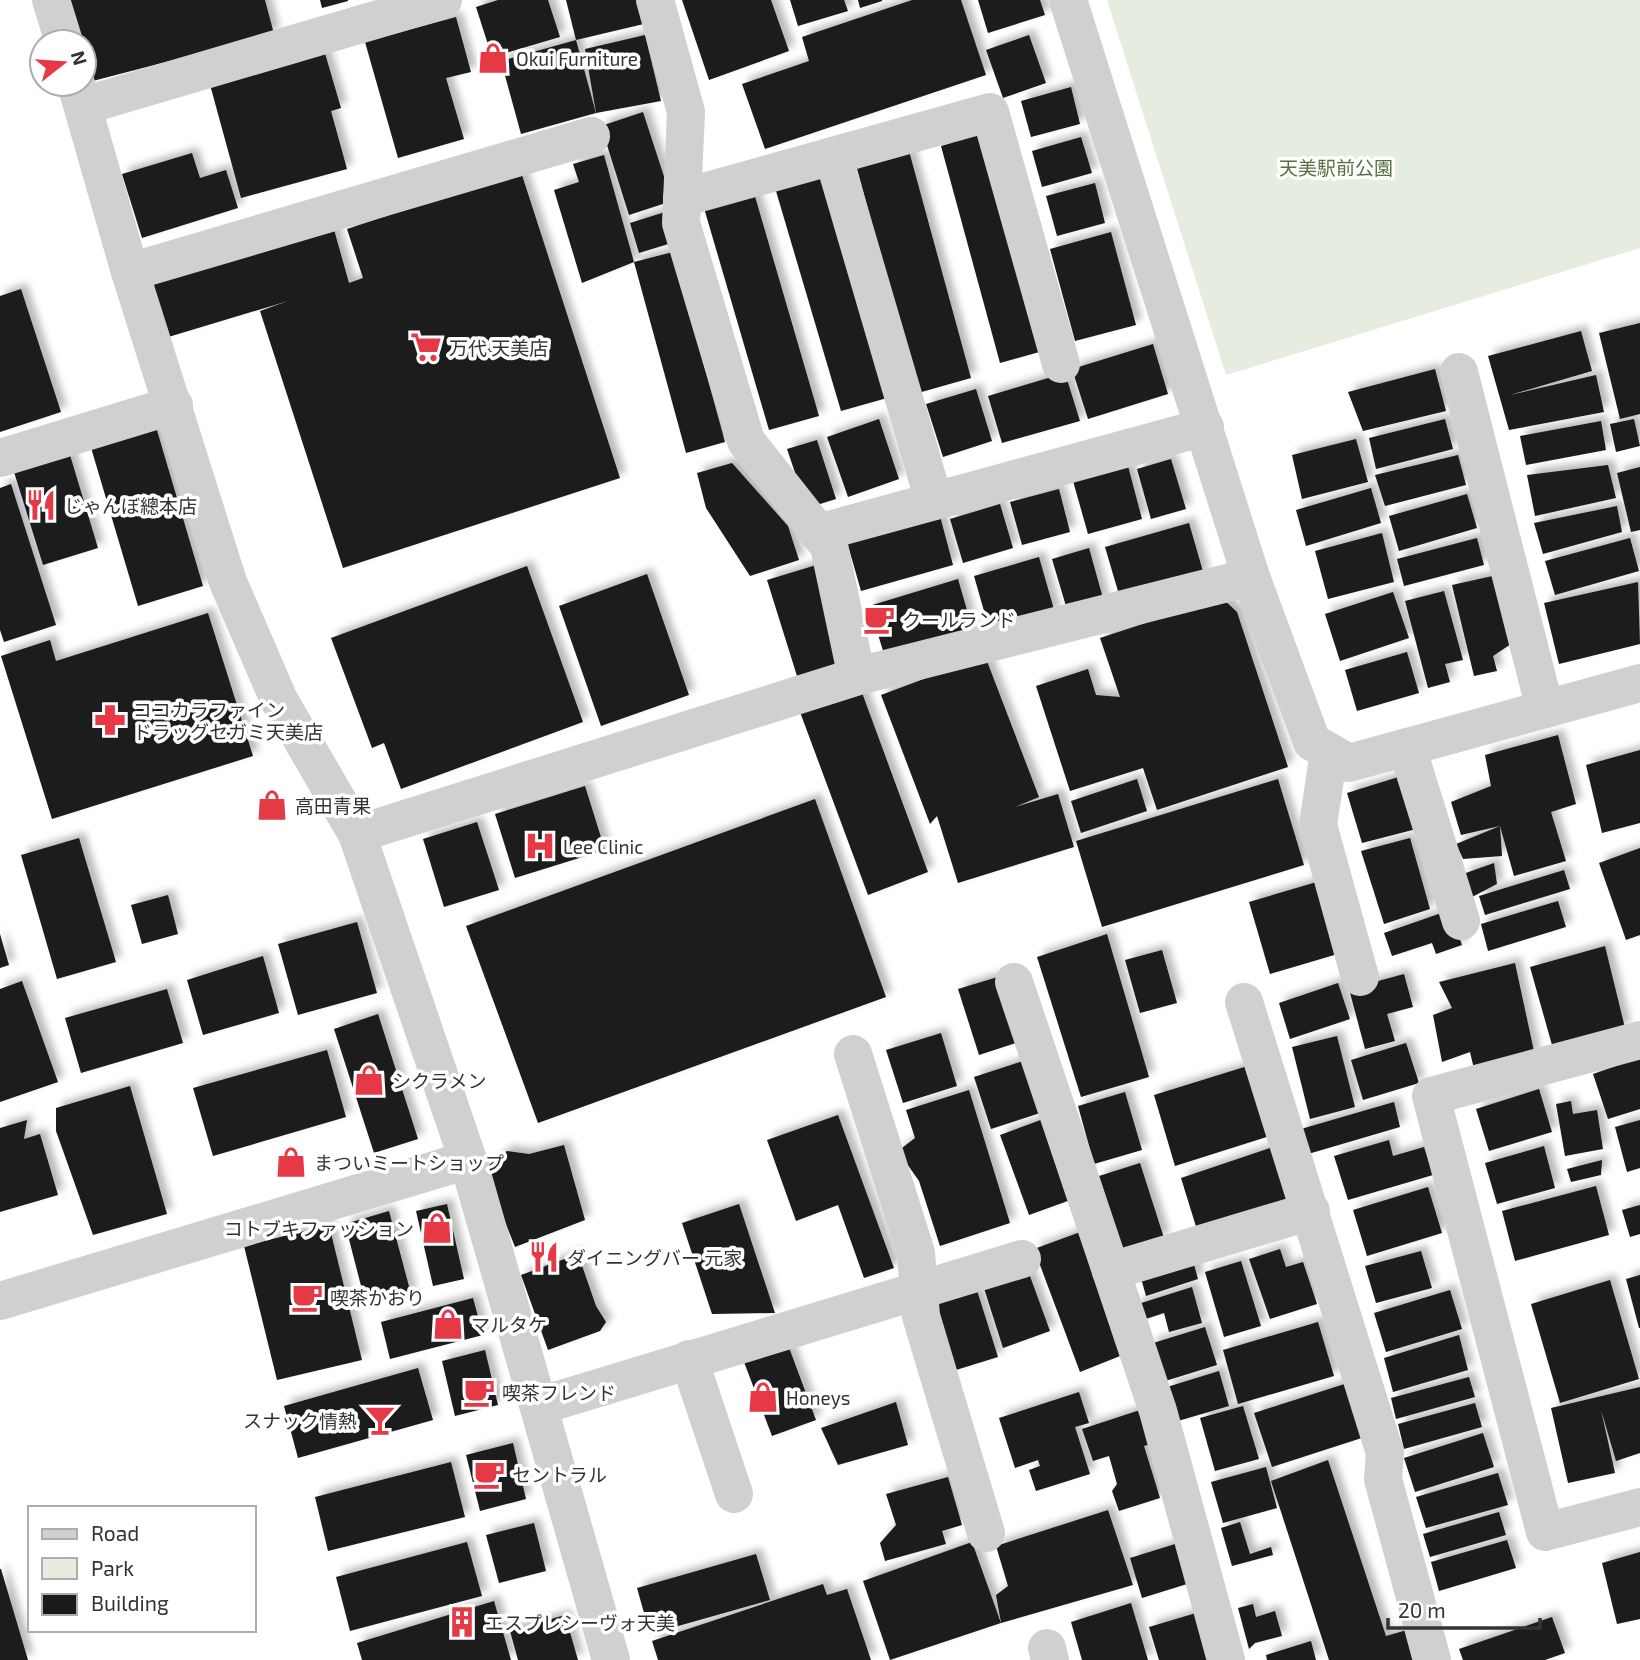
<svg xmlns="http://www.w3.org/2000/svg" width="1640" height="1660" font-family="'Exo 2','Noto Sans JP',sans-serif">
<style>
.green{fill:#e6ecdf}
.building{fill:#1a1a1a;filter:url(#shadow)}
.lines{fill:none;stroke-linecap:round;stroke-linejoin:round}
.minor{stroke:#d0d0d0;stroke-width:38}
.labels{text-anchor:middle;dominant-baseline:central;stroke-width:7;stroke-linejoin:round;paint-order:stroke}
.poi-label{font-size:19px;fill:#333;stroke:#fff;text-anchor:start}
.park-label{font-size:19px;fill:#56703f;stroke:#fff}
</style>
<defs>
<filter id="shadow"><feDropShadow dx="6" dy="-6" stdDeviation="3.5" flood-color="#0004"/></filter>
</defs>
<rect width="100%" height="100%" fill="#fff"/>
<path class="green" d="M1107 0H1640V248L1226 375Z"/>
<g class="building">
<path d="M63 0H265L274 34 85 83 84 42H74Z"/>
<path d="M320 0H348V1L322 8Z"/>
<path d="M498 0H548L560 37 492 57 476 7Z"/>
<path d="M566 0H642L648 23 576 40Z"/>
<path d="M682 0H771L789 51 709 80Z"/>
<path d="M790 0H844L848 11 798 26Z"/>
<path d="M858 0H882V1L860 8Z"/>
<path d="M912 0H961L986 75 765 149 742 84 809 61 802 37Z"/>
<path d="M978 0H1040L1045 15 988 33Z"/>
<path d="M456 17 471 72 446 78 464 139 398 158 365 42Z"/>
<path d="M645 35 661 101 596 113 585 49Z"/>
<path d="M1029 35 1046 83 1003 98 986 50Z"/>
<path d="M576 40 596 113 521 134 501 61Z"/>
<path d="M324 50 341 108 331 111 347 169 241 198 209 81Z"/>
<path d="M1071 87 1080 124 1031 137 1021 101Z"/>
<path d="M643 112 672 201 629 215 601 126Z"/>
<path d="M984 134 1043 351 1000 363 941 146Z"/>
<path d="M1081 137 1092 173 1042 187 1032 151Z"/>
<path d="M909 151 971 378 918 393 856 165Z"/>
<path d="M192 153 200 178 226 170 238 208 142 238 122 174Z"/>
<path d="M604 155 634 262 582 283 554 190 579 182 573 164Z"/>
<path d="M521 172 620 478 343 568 260 311 288 301 165 338 148 282 333 226 349 283 363 278 347 229Z"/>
<path d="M822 177 887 398 841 411 776 191Z"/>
<path d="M1095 183 1105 223 1057 236 1046 196Z"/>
<path d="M754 193 819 416 769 430 704 208Z"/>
<path d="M665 212 675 242 639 253 630 223Z"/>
<path d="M1111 232 1136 325 1075 341 1050 249Z"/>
<path d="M673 252 725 442 686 453 634 262Z"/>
<path d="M21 289 61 412 0 432V296Z"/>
<path d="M1640 323V414L1620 419 1599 333Z"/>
<path d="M1581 331 1592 371 1510 395 1596 375 1604 412 1509 430 1488 356Z"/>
<path d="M1153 344 1168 394 1088 419 1072 369Z"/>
<path d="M1435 369 1446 411 1363 431 1348 392Z"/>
<path d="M1065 373 1080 421 1002 443 988 396Z"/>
<path d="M976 389 992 441 943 457 926 404Z"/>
<path d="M879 419 899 479 848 497 827 437Z"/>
<path d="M1445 419 1453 449 1376 469 1369 438Z"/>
<path d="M1634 419 1640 446 1616 452 1610 424Z"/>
<path d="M1601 421 1606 450 1526 465 1520 436Z"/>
<path d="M156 427 203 586 138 606 89 441Z"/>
<path d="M1356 439 1368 482 1302 499 1292 455Z"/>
<path d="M817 440 836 499 807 508 787 449Z"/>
<path d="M70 455 98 548 43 565 14 472Z"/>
<path d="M1458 455 1466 485 1385 506 1375 475Z"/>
<path d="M1171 459 1186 509 1151 519 1137 469Z"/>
<path d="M732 463 788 526 799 560 750 576 706 508 697 473Z"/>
<path d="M1608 465 1616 498 1535 516 1527 475Z"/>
<path d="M1128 466 1142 519 1088 534 1073 481Z"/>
<path d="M1640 467V530L1631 532 1617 473Z"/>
<path d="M11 484 56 625 4 642 0 630V488Z"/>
<path d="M1371 488 1381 523 1306 546 1296 510Z"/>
<path d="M1059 489 1070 532 1022 545 1010 502Z"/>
<path d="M1467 494 1477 528 1399 551 1389 516Z"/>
<path d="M1000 504 1013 548 963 563 950 519Z"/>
<path d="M1617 506 1622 532 1543 554 1534 523Z"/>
<path d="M940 516 953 565 861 591 847 542Z"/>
<path d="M1189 523 1204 575 1120 598 1105 547Z"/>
<path d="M1382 533 1394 582 1328 599 1315 551Z"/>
<path d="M1477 538 1484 565 1404 586 1397 559Z"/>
<path d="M1630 538 1639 571 1555 595 1545 561Z"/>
<path d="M1089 548 1104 602 1068 613 1052 559Z"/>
<path d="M1039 557 1055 613 990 632 974 576Z"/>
<path d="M823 563 853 659 797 676 767 580Z"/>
<path d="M527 566 583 722 401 789 384 743 372 748 331 638Z"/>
<path d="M647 574 689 695 601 726 559 606Z"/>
<path d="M1497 575 1514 642 1493 656 1497 671 1474 676 1452 585Z"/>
<path d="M958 579 973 631 885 657 869 606Z"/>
<path d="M1638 582 1640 644 1559 664 1544 603Z"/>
<path d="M1444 591 1463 660 1445 664 1450 682 1428 688 1405 601Z"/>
<path d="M1393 592 1409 638 1340 661 1325 614Z"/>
<path d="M1222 598 1237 612 1288 767 1157 810 1143 768 1070 791 1036 686 1088 669 1096 695 1120 697 1100 638Z"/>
<path d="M208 613 253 756 52 819 1 656 50 640 56 661Z"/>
<path d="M1407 652 1419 693 1357 711 1345 670Z"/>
<path d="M985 656 1039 797 1015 807 1058 794 1074 847 958 883 937 816 930 824 881 695Z"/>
<path d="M861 690 928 872 868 895 800 712Z"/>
<path d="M1558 735 1576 804 1551 812 1566 861 1514 876 1500 826 1502 856 1463 859 1456 844 1500 826 1461 835 1451 802 1491 786 1485 755Z"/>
<path d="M1640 750V823L1602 833 1586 765Z"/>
<path d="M1408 774 1424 827 1362 843 1347 793Z"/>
<path d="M1137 779 1147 811 1081 833 1071 801Z"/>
<path d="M1278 779 1304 865 1102 927 1076 841Z"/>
<path d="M585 786 605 850 515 878 495 814Z"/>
<path d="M815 799 886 997 538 1123 466 926Z"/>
<path d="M477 822 499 890 444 907 423 839Z"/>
<path d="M79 838 116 962 57 979 21 855Z"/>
<path d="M1410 838 1430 909 1384 924 1361 851Z"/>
<path d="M1640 848V935L1626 940 1599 863Z"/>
<path d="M1494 863 1497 884 1472 897 1463 874Z"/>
<path d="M1564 870 1570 889 1485 915 1479 896Z"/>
<path d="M1320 881 1341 953 1270 974 1249 902Z"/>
<path d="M168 895 178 934 142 944 131 905Z"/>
<path d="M1558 901 1566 927 1488 951 1481 924Z"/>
<path d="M1450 910 1462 945 1436 954 1432 943 1392 956 1384 933Z"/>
<path d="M357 922 377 993 298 1015 278 944Z"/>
<path d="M0 934 9 965 0 968Z"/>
<path d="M1107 934 1149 1077 1081 1097 1037 957Z"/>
<path d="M1605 946 1625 1028 1552 1045 1530 967Z"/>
<path d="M1162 950 1177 1003 1140 1013 1125 960Z"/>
<path d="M263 956 279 1013 203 1035 187 980Z"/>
<path d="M1515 963 1535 1056 1474 1069 1470 1052 1442 1062 1433 1015 1452 1008 1439 982Z"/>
<path d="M1404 974 1413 1007 1387 1014 1395 1041 1365 1049 1349 989Z"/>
<path d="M1001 976 1022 1041 979 1055 958 989Z"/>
<path d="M22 981 58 1082 0 1102V989Z"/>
<path d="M1338 983 1350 1019 1290 1039 1279 1003Z"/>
<path d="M167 989 183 1043 81 1073 65 1018Z"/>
<path d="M378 1014 418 1139 374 1153 334 1029Z"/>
<path d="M941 1033 957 1086 903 1103 886 1050Z"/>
<path d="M1337 1036 1355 1107 1310 1119 1292 1047Z"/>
<path d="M1406 1043 1419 1083 1363 1100 1351 1060Z"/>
<path d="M327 1050 346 1117 213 1156 193 1088Z"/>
<path d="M1640 1058V1109L1608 1119 1593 1074Z"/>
<path d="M1023 1061 1040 1113 991 1129 974 1077Z"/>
<path d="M1254 1064 1276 1134 1175 1166 1154 1095Z"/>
<path d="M130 1086 167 1214 93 1235 56 1131V1108Z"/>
<path d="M1539 1089 1552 1132 1489 1151 1476 1109Z"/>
<path d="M969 1090 1010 1223 940 1246 919 1181 898 1151 915 1138 906 1110Z"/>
<path d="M1125 1092 1142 1150 1094 1164 1078 1106Z"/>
<path d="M1571 1101 1573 1114 1597 1110 1603 1149 1565 1156 1556 1104Z"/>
<path d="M1394 1102 1400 1127 1308 1154 1301 1129Z"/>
<path d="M838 1115 894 1268 864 1278 838 1205 796 1221 767 1140Z"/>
<path d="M1046 1118 1076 1198 1029 1215 1000 1135Z"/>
<path d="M27 1120 24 1139 40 1134 58 1195 0 1212V1128Z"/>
<path d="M1640 1120V1168L1627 1172 1615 1127Z"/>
<path d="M1389 1140 1393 1156 1424 1147 1433 1175 1348 1200 1334 1156Z"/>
<path d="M564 1145 585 1220 515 1247 484 1169 507 1151 529 1154Z"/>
<path d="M1276 1146 1294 1201 1198 1233 1181 1178Z"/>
<path d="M1544 1146 1555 1188 1497 1204 1485 1163Z"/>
<path d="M1602 1160 1601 1175 1571 1182 1567 1169Z"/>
<path d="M1140 1163 1164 1238 1123 1251 1099 1176Z"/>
<path d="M1596 1186 1609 1235 1515 1261 1502 1211Z"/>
<path d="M1428 1187 1442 1233 1367 1256 1353 1210Z"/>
<path d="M447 1204 464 1279 433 1286 416 1211Z"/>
<path d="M739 1204 775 1313 712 1314 682 1223Z"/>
<path d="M1640 1205V1234L1630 1237 1622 1210Z"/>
<path d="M389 1211 411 1294 366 1305 345 1224Z"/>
<path d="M329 1225 362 1360 277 1380 244 1246Z"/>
<path d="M1083 1231 1130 1352 1080 1372 1034 1249Z"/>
<path d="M1280 1249 1286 1267 1303 1262 1317 1304 1270 1319 1249 1259Z"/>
<path d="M1421 1251 1432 1288 1376 1303 1365 1266Z"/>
<path d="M578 1254 596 1306 606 1322 600 1331 548 1350 521 1275Z"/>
<path d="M1191 1254 1198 1279 1146 1296 1139 1271Z"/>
<path d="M1241 1261 1261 1326 1224 1337 1205 1272Z"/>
<path d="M1027 1268 1050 1331 1003 1348 983 1285Z"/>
<path d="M1640 1275V1328H1639L1626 1279Z"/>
<path d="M1610 1280 1639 1379 1560 1403 1531 1304Z"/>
<path d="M975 1284 998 1357 956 1370 933 1297Z"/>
<path d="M1192 1287 1202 1323 1169 1332 1164 1313 1140 1321 1135 1305Z"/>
<path d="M1450 1290 1462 1329 1386 1352 1374 1313Z"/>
<path d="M473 1298 483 1335 390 1359 381 1322Z"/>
<path d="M1318 1322 1334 1376 1238 1404 1223 1350Z"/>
<path d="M1205 1327 1217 1365 1162 1382 1150 1344Z"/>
<path d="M1459 1335 1468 1370 1393 1392 1384 1358Z"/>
<path d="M788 1345 816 1420 772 1436 744 1362Z"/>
<path d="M485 1350 498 1405 455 1416 442 1361Z"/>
<path d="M418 1368 433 1420 298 1458 284 1406Z"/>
<path d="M1219 1371 1229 1406 1178 1421 1167 1387Z"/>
<path d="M1469 1377 1475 1397 1396 1419 1391 1398Z"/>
<path d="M1357 1380 1374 1434 1272 1467 1254 1413Z"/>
<path d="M1640 1387V1453L1616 1461 1601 1410 1615 1473 1568 1483 1551 1408Z"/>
<path d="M1079 1392 1089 1423 1075 1427 1090 1474 1036 1491 1029 1470 1040 1466 1038 1460 1015 1468 999 1418Z"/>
<path d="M896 1402 908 1445 838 1465 821 1428Z"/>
<path d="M1475 1403 1482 1427 1404 1449 1398 1424Z"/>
<path d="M1243 1406 1259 1459 1215 1471 1200 1418Z"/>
<path d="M1143 1409 1154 1443 1144 1446 1160 1498 1119 1511 1112 1491 1117 1484 1109 1456 1093 1461 1082 1429Z"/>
<path d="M1483 1433 1494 1467 1415 1492 1404 1458Z"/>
<path d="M513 1443 526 1499 480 1511 466 1455Z"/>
<path d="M1328 1460 1386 1636 1407 1630 1416 1660H1329L1271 1481Z"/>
<path d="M451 1462 465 1517 328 1551 315 1497Z"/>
<path d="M1266 1467 1277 1508 1223 1523 1211 1482Z"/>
<path d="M1498 1473 1508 1505 1426 1528 1416 1497Z"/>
<path d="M948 1477 962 1525 942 1531 946 1544 885 1561 880 1543 896 1525 886 1494Z"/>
<path d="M1108 1510 1133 1585 1001 1623 996 1595 1008 1586 996 1546Z"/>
<path d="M1499 1512 1506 1535 1430 1557 1423 1534Z"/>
<path d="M1240 1522 1250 1554 1271 1547 1273 1555 1232 1566 1221 1528Z"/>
<path d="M534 1523 546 1571 499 1583 486 1535Z"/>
<path d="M1188 1540 1200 1580 1142 1598 1130 1558Z"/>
<path d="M1507 1540 1516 1568 1439 1591 1431 1562Z"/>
<path d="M467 1542 482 1596 350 1631 336 1577Z"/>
<path d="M972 1542 1001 1623 890 1660 863 1581Z"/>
<path d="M1640 1552V1619L1617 1624 1602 1563Z"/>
<path d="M756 1554 770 1600 650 1634 637 1588Z"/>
<path d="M0 1569H1L28 1660H0Z"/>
<path d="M823 1584 827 1595 847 1589 871 1660H658L652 1641Z"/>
<path d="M494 1601 511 1660H362L357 1643Z"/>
<path d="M1131 1603 1148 1660H1082L1071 1622Z"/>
<path d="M1253 1604 1256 1617 1275 1611 1282 1636 1255 1643 1249 1649 1238 1608Z"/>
<path d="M1196 1613 1209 1660H1159L1149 1627Z"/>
<path d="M565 1615 578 1660H518L510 1631Z"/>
<path d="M1552 1617 1565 1653 1545 1660H1463L1459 1649Z"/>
<path d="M1311 1641 1316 1660H1267L1266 1655Z"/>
</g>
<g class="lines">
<g class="minor">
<path d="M51 0 64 42"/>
<path d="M655 0 686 112 681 223 746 441 829 546 853 659 862 675"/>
<path d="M1068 0 1251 577 1312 742 1349 763 1640 683"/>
<path d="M76 84 130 272 228 582 279 700 357 834 468 1160 611 1660"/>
<path d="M83 106 443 0"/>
<path d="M833 156 934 501"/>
<path d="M682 198 990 112 1061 364"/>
<path d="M130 272 591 136"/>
<path d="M1459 372 1545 709"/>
<path d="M0 458 174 405"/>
<path d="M818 533 1205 427"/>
<path d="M1407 747 1461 921"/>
<path d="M1329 752 1318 825 1360 977"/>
<path d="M357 834 862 675 1251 577"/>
<path d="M1014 982 1158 1411 1226 1660"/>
<path d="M1244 1002 1385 1453 1383 1479 1432 1660"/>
<path d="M1640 1040 1431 1096 1545 1532 1640 1507"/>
<path d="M853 1054 916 1253 921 1316 986 1533"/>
<path d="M1111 1271 1311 1211"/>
<path d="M0 1301 468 1160"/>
<path d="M689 1359 734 1494"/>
<path d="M539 1406 1022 1259"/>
<path d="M1047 1648 1050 1660"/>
</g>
</g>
<defs>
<symbol id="shop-bare" viewBox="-9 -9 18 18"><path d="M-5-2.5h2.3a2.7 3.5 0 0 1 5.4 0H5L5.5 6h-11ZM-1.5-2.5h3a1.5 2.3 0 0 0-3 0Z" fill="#e63946" stroke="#fff" stroke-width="2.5" paint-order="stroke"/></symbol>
<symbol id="supermarket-bare" viewBox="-9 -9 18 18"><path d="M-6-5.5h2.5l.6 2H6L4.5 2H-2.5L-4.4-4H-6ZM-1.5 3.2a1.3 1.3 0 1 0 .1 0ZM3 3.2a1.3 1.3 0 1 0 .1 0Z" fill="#e63946" stroke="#fff" stroke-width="2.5" paint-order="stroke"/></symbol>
<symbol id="restaurant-bare" viewBox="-9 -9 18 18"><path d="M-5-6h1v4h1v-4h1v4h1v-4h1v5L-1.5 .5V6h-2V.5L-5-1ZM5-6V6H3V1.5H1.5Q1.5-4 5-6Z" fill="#e63946" stroke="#fff" stroke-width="2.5" paint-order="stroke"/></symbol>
<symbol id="cafe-bare" viewBox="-9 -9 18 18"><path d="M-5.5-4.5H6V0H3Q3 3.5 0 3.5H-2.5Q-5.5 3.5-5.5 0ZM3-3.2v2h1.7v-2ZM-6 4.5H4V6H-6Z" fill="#e63946" stroke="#fff" stroke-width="2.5" paint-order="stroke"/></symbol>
<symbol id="pharmacy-bare" viewBox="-9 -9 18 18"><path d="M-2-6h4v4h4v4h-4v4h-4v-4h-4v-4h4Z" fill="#e63946" stroke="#fff" stroke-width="2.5" paint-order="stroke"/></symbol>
<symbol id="hospital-bare" viewBox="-9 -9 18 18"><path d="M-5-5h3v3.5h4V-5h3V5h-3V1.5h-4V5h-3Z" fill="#e63946" stroke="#fff" stroke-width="2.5" paint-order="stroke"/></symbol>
<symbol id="bar-bare" viewBox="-9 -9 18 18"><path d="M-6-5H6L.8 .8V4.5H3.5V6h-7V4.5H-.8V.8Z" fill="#e63946" stroke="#fff" stroke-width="2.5" paint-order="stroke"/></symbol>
<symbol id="building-bare" viewBox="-9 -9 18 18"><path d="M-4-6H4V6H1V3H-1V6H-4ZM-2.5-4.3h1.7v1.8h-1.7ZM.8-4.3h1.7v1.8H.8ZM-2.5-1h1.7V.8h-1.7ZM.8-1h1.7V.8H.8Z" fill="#e63946" stroke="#fff" stroke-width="2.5" paint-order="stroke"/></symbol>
</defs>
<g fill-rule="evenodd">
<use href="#shop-bare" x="471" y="36" width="44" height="44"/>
<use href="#supermarket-bare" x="404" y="325" width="44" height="44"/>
<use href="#restaurant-bare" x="19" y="483" width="44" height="44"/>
<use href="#cafe-bare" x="857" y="597" width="44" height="44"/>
<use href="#pharmacy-bare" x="88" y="698" width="44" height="44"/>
<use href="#shop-bare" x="250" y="783" width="44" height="44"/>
<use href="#hospital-bare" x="518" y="824" width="44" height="44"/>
<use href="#shop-bare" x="347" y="1058" width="44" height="44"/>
<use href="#shop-bare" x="269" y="1140" width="44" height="44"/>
<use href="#shop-bare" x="415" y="1206" width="44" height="44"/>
<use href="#restaurant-bare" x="522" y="1235" width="44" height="44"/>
<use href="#cafe-bare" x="285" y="1275" width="44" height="44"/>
<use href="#shop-bare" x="426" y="1302" width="44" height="44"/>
<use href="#cafe-bare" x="457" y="1370" width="44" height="44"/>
<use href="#shop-bare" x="741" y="1375" width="44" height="44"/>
<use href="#bar-bare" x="358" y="1398" width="44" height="44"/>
<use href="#cafe-bare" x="467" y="1452" width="44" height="44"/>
<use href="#building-bare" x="440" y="1600" width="44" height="44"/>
</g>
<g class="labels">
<g class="poi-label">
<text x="516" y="58">Okui Furniture</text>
<text x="449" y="347">万代 天美店</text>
<text x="64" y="505">じゃんぼ總本店</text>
<text x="902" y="619">クールランド</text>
<text x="133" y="709">ココカラファイン<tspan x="133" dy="22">ドラッグセガミ天美店</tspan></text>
<text x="295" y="805">高田青果</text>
<text x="563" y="846">Lee Clinic</text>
<text x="392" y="1080">シクラメン</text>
<text x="314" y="1162">まついミートショップ</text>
<text x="414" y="1228" text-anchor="end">コトブキファッション</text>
<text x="567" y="1257">ダイニングバー 元家</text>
<text x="330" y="1297">喫茶かおり</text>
<text x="471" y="1324">マルタケ</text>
<text x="502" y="1392">喫茶フレンド</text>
<text x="786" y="1397">Honeys</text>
<text x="357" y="1420" text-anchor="end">スナック情熱</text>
<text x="512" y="1474">セントラル</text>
<text x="485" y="1622">エスプレシーヴォ天美</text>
</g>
<g class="park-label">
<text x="1336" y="167">天美駅前公園</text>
</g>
</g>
<rect x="28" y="1506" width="228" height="126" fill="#ffffff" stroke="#adadad" stroke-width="2"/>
<rect x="42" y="1529" width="35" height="10" fill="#d0d0d0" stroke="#adadad" stroke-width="2"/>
<text x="91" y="1541" font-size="21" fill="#333333">Road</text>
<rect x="42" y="1558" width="35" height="21" fill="#e6ecdf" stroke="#adadad" stroke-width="2"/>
<text x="91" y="1576" font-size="21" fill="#333333">Park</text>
<rect x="42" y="1594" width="35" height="21" fill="#1a1a1a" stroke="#adadad" stroke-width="2"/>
<text x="91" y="1611" font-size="21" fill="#333333">Building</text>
<g transform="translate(63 63) rotate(73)"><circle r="33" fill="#ffffff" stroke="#adadad" stroke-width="2"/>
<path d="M0-5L12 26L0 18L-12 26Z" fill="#e63946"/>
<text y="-10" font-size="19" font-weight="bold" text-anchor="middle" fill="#333333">N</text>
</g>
<path d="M1388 1618v10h152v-10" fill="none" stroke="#333333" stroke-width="3.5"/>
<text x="1398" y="1618" font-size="21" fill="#333333" stroke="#ffffff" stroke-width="5" paint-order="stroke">20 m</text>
</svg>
